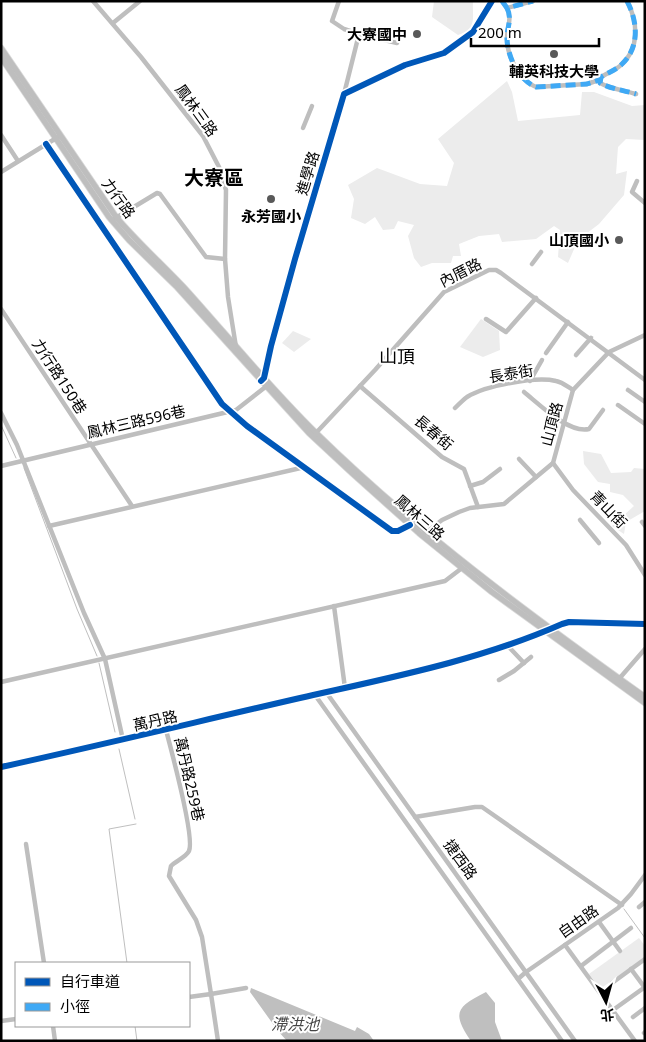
<svg xmlns="http://www.w3.org/2000/svg" width="646" height="1042" font-family="'Noto Sans','Noto Sans TC',sans-serif">
<style>
.green{fill:#ececec}
.water{fill:#bfbfbf}
.lines{fill:none;stroke-linecap:round;stroke-linejoin:round}
.stream{stroke:#bfbfbf;stroke-width:1}
.major-casing{stroke:#dbdbdb;stroke-width:7}
.minor{stroke:#bebebe;stroke-width:4.5}
.major{stroke:#bebebe;stroke-width:5.5}
.quiet{stroke:#3fa9f5;stroke-width:5;stroke-dasharray:10 5;stroke-linecap:butt}
.cycleway-casing{stroke:#fff;stroke-width:9}
.cycleway{stroke:#0057b8;stroke-width:6}
.poi-dot{fill:#595959;stroke:#fff;stroke-width:2}
.labels{text-anchor:middle;dominant-baseline:central;stroke-width:4;stroke-linejoin:round;paint-order:stroke}
.poi-label{font-size:15px;font-weight:bold;fill:#000;stroke:#fff;text-anchor:end}
.street-label{font-size:15px;fill:#000;stroke:#fff}
.water-label{font-size:16px;font-style:italic;fill:#444;stroke:#fff}
.quarter-label{font-size:18px;fill:#000;stroke:#fff}
.district-label{font-size:20px;font-weight:bold;fill:#000;stroke:#fff}
</style>
<rect width="100%" height="100%" fill="#fff"/>
<g class="green">
<path d="M434 1H473C472 18 478 28 458 35L432 17Z"/>
<path d="M507 81 512 92 518 121 580 115 582 92H594L632 106 645 105V140L626 139 618 147 616 174 627 171 624 195 599 224 578 240 568 263 558 257 560 230 554 226 536 239 502 242 499 234 479 236 459 244 461 256H453L451 263H432L421 267 414 258 408 236 414 225 398 221 394 229 383 230 375 217 365 224 351 218 354 199 348 185 377 168 420 184 447 186 454 163 438 139Z"/>
<path d="M481 319 499 331 500 350 483 357 460 347Z"/>
<path d="M293 331 311 339 294 352 282 343Z"/>
<path d="M583 451 601 454 611 473 631 472 634 468 645 469V511L626 522 624 534 612 526 634 506 623 495 610 492V484L598 482 584 464Z"/>
<path d="M639 938 645 946V957L600 989 589 974Z"/>
</g>
<g class="water">
<path d="M251 988 355 1031 357 1027 369 1034 374 1041H287L278 1031 250 992Z"/>
<path d="M486 992 495 1003V1022L502 1041H471C451 1012 457 1007 486 992Z"/>
</g>
<g class="lines">
<g class="stream">
<path d="M1 425 16 458"/>
<path d="M24 468 77 609 97 656"/>
<path d="M99 663 115 732"/>
<path d="M119 749 135 819"/>
<path d="M624 909 645 938"/>
<path d="M127 963 109 829 136 824"/>
<path d="M135 1026 137 1041"/>
</g>
<defs>
<g id="major">
<path d="M1 48 116 217C139 244 165 267 189 293 231 340 271 389 316 433 416 531 530 615 645 697"/>
<path d="M1 57 109 217 129 240 176 286 309 433 352 473 419 533 492 592 645 703"/>
</g>
</defs>
<use href="#major" class="major-casing"/>
<g class="minor">
<path d="M93 1 141 57 203 136 219 167 226 190 225 259 228 297 236 347"/>
<path d="M339 1 332 21 344 29 359 34 344 94"/>
<path d="M502 1 507 8 533 1"/>
<path d="M627 1C638 22 640 48 621 65 616 70 607 73 601 77L600 83C611 89 623 90 636 94"/>
<path d="M507 8C512 18 508 25 507 35 506 54 518 80 536 87L587 84 599 80"/>
<path d="M113 23 140 1"/>
<path d="M359 34 397 43"/>
<path d="M303 128 312 106"/>
<path d="M1 135 18 161"/>
<path d="M46 144 222 404 247 426 392 531H398L410 525"/>
<path d="M1 172 58 137"/>
<path d="M637 181 632 192 645 203"/>
<path d="M114 219 157 193 160 194 206 257 225 259"/>
<path d="M532 264 541 252"/>
<path d="M1 309 132 506"/>
<path d="M486 319 506 332 536 298"/>
<path d="M546 353 568 322"/>
<path d="M576 355 591 338"/>
<path d="M263 379 295 259 344 94 405 65 444 53 473 32 492 1"/>
<path d="M530 381 542 360"/>
<path d="M360 386 442 457 464 469 478 507"/>
<path d="M628 390 645 402"/>
<path d="M524 392C539 404 569 434 589 429L603 410"/>
<path d="M618 405 645 424"/>
<path d="M455 408C459 404 463 400 467 397 485 386 535 376 556 381 562 382 568 387 573 390"/>
<path d="M1 413 17 445 84 613 105 659 123 740"/>
<path d="M315 434 375 370 444 292 489 270H496L501 273 645 380"/>
<path d="M519 459 536 477"/>
<path d="M553 463 573 490 626 545 645 575"/>
<path d="M1 466 236 410 268 385"/>
<path d="M470 486 483 482 500 469"/>
<path d="M580 520 599 543"/>
<path d="M642 522 645 526"/>
<path d="M49 526 305 467"/>
<path d="M424 534 442 520 459 512 470 508 504 504 553 463 573 390 609 352 645 335"/>
<path d="M334 606 345 688"/>
<path d="M507 645 524 663"/>
<path d="M499 680 514 671 531 657"/>
<path d="M618 680 645 649"/>
<path d="M1 682 445 581 462 568"/>
<path d="M326 692 575 1041"/>
<path d="M315 695 562 1041"/>
<path d="M166 730C171 749 195 838 189 851 186 857 176 861 171 866L169 876 196 920 202 937 211 994 246 988"/>
<path d="M1 767C101 745 200 721 300 698 388 678 478 661 562 624L569 622 645 624"/>
<path d="M415 817 475 807H482L622 905"/>
<path d="M26 844 44 963"/>
<path d="M639 907 645 902"/>
<path d="M599 922 620 951"/>
<path d="M565 945 635 1041"/>
<path d="M581 966 631 928"/>
<path d="M631 969 645 988"/>
<path d="M518 979 526 972 618 908 631 894 645 875"/>
<path d="M612 983 645 959"/>
<path d="M189 997 211 994 218 1041"/>
<path d="M613 1010 645 987"/>
<path d="M633 1017 645 1008"/>
<path d="M1 1021 16 1019"/>
<path d="M53 1026 55 1041"/>
<path d="M644 1033 645 1032"/>
</g>
<use href="#major" class="major"/>
<g class="quiet">
<path d="M502 1 507 8 533 1"/>
<path d="M627 1C638 22 640 48 621 65 616 70 607 73 601 77L600 83C611 89 623 90 636 94"/>
<path d="M507 8C512 18 508 25 507 35 506 54 518 80 536 87L587 84 599 80"/>
</g>
<defs>
<g id="cycleway">
<path d="M46 144 222 404 247 426 392 531H398L410 525"/>
<path d="M261 381 264 378 271 346 295 259 344 94 405 65 444 53 473 32 492 1"/>
<path d="M1 767C101 745 200 721 300 698 388 678 478 661 562 624L569 622 645 624"/>
</g>
</defs>
<use href="#cycleway" class="cycleway-casing"/>
<use href="#cycleway" class="cycleway"/>
</g>
<g class="poi-dot">
<circle cx="417" cy="34" r="5"/>
<circle cx="554" cy="54" r="5"/>
<circle cx="271" cy="199" r="5"/>
<circle cx="619" cy="240" r="5"/>
</g>
<g class="labels">
<g class="poi-label">
<text x="407" y="34">大寮國中</text>
<text x="554" y="71" text-anchor="middle">輔英科技大學</text>
<text x="271" y="216" text-anchor="middle">永芳國小</text>
<text x="609" y="240">山頂國小</text>
</g>
<g class="street-label">
<text transform="translate(197 110) rotate(54)">鳳林三路</text>
<text transform="translate(307 173) rotate(-73)">進學路</text>
<text transform="translate(119 198) rotate(54)">力行路</text>
<text transform="translate(460 272) rotate(-27)">內厝路</text>
<text transform="translate(511 373) rotate(-9)">長泰街</text>
<text transform="translate(60 376) rotate(57)">力行路150巷</text>
<text transform="translate(136 421) rotate(-13)">鳳林三路596巷</text>
<text transform="translate(551 424) rotate(-75)">山頂路</text>
<text transform="translate(434 432) rotate(40)">長春街</text>
<text transform="translate(609 509) rotate(46)">青山街</text>
<text transform="translate(420 517) rotate(41)">鳳林三路</text>
<text transform="translate(155 720) rotate(-13)">萬丹路</text>
<text transform="translate(190 779) rotate(77)">萬丹路259巷</text>
<text transform="translate(461 859) rotate(54)">捷西路</text>
<text transform="translate(578 921) rotate(-35)">自由路</text>
</g>
<g class="water-label">
<text x="295" y="1024">滯洪池</text>
</g>
<g class="quarter-label">
<text x="397" y="356">山頂</text>
</g>
<g class="district-label">
<text x="214" y="177">大寮區</text>
</g>
</g>
<rect width="646" height="1042" fill="none" stroke="#000000" stroke-width="5"/>
<rect x="15" y="962" width="175" height="65" fill="#ffffff" stroke="#999999"/>
<rect x="25" y="978" width="25" height="8" fill="#0057b8" stroke="#999999"/>
<text x="60" y="987" font-size="15" fill="#000000">自行車道</text>
<rect x="25" y="1003" width="25" height="8" fill="#3fa9f5" stroke="#999999"/>
<text x="60" y="1012" font-size="15" fill="#000000">小徑</text>
<g transform="translate(606 1002) rotate(174)" stroke="#ffffff" stroke-width="4" paint-order="stroke">
<path d="M0-4L9 19L0 12L-9 19Z" fill="#000000"/>
<text y="-8" font-size="14" font-weight="bold" text-anchor="middle" fill="#000000">北</text>
</g>
<path d="M471 38v8h128v-8" fill="none" stroke="#000000" stroke-width="2.5"/>
<text x="478" y="38" font-size="15" fill="#000000" stroke="#ffffff" stroke-width="4" paint-order="stroke">200 m</text>
</svg>
